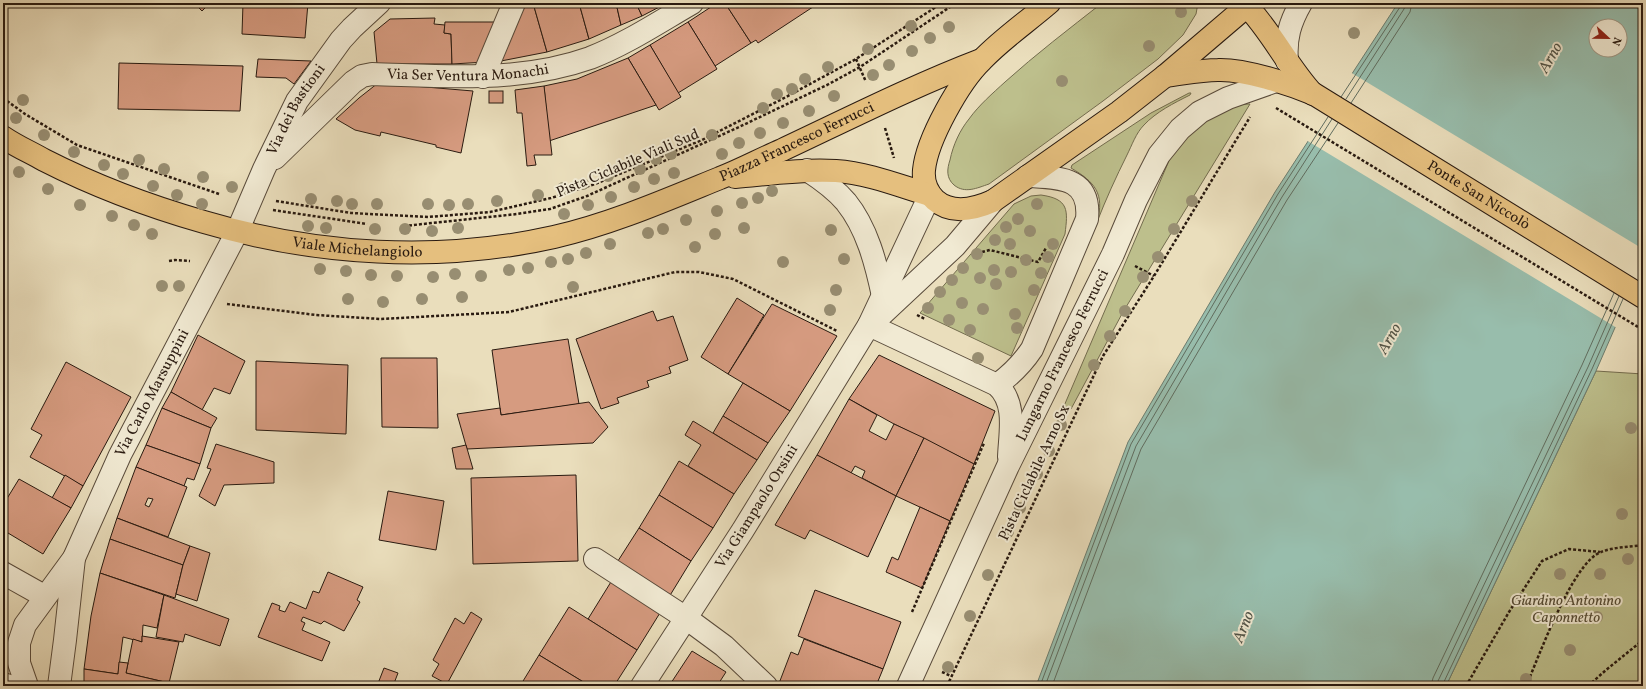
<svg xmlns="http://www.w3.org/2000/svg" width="1646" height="689" font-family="Vollkorn,serif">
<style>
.green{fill:#bdbf8c;stroke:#736c4e}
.water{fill:#98bdac;stroke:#6c7c6e;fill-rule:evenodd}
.pier{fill:#eadebc}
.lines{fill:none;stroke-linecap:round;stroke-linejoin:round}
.shore{stroke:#606c5e;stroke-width:1}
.building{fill:#d69b80;stroke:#291a10;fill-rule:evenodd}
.minor-casing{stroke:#594b3b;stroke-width:24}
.major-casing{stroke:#291a10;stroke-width:24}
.path{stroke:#291a10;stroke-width:2.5;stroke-dasharray:3 2;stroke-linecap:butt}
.minor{stroke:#f1ead3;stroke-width:22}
.major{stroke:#e5bf7e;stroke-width:22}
.tree{fill:#988e72}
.labels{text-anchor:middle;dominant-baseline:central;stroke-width:4;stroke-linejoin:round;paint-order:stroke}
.street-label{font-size:15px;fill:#291a10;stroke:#f1ead3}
.park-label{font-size:15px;font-style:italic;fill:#554c35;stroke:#f1ead3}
.water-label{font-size:16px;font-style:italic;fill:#505347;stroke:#f1ead3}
</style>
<rect width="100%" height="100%" fill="#eadebc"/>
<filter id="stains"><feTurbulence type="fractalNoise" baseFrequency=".005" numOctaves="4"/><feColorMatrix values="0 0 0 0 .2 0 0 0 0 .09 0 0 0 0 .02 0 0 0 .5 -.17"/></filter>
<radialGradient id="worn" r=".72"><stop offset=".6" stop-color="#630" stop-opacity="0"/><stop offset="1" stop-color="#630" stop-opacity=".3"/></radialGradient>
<g class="green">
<path d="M1102 3H1198L1196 14 1183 35 1158 59 1103 101 989 184C977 188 965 194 954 185 946 178 947 169 950 160 953 145 960 130 969 119 979 105 993 93 1005 82 1036 54 1069 29 1102 3Z"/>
<path d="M1189 93H1191L1190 95C1174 103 1156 112 1144 125 1136 133 1132 145 1127 155 1116 177 1106 199 1097 222 1105 194 1095 182 1071 168L1072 165 1151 113Z"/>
<path d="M1250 104 1123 312 1071 409 1064 406 1171 156 1185 137 1225 105Z"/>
<path d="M1041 195C1069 199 1068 210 1065 234L1011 356 920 313 1014 204 1031 196Z"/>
<path d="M1596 371 1643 374V686H1446Z"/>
</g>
<path class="water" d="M1398 3H1643V269L1635 282 1596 371 1446 686H1036L1128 442 1275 192ZM1596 26H1620V50H1596Z"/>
<path class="pier" d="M1350 72 1643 249V273L1637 283 1617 328 1306 140Z"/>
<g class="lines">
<g class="shore">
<path d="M1341 97 1400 7 1401 3"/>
<path d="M1346 99 1404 9 1406 3"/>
<path d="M1351 103 1410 12 1412 3"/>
<path d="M1040 686 1131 444 1278 194 1328 117"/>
<path d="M1045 686 1136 446 1282 197 1332 119"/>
<path d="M1052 686 1141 449 1287 200 1338 123"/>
<path d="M1431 686 1433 678 1582 365 1614 293"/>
<path d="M1437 686 1438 681 1588 367 1619 296"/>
<path d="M1442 686 1592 369 1623 299"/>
</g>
</g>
<g class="building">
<path d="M194 3H210L202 11Z"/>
<path d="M243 3H308L305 38 242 34Z"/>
<path d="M522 3H533L547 52 501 61Z"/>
<path d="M533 3H579L589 39 547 52Z"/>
<path d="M579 3H616L621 25 589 39Z"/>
<path d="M616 3H636L642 16 621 25Z"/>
<path d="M636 3H667L642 16Z"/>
<path d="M717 3H725L751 43 715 66 688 22Z"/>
<path d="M725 3H819L758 43 756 40 751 43Z"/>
<path d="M435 18 434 24 445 25 444 33 451 34 452 64H377L374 32 390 19Z"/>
<path d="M445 22H501L486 62 452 64 451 34 444 33Z"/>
<path d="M688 22 717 69 678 93 650 45Z"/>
<path d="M650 45 681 97 659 110 628 58Z"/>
<path d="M628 58 656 105 549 141 544 86 577 79Z"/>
<path d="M258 59 311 61 294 84 286 78 256 77Z"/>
<path d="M119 63 243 66 240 111 118 109Z"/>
<path d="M378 83 473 91 461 153 436 147V145L381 132 380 136 355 130 336 119 359 98Z"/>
<path d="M544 86 552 155H534L536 165 527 166 522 113H517L515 90Z"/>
<rect x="489" y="91" width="14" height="12"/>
<path d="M737 298 764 315 728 374 701 357Z"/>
<path d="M772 304 837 336 790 411 728 374Z"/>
<path d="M653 311 657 321 673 316 688 360 669 367 671 373 647 381 649 387 617 398 619 403 601 409 576 339Z"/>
<path d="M198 335 245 361 230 394 214 388 202 410 171 392Z"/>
<path d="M568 339 579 404 501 415 492 350Z"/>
<path d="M879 355 995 411 974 464 894 424 849 399Z"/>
<path d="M381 358H437L438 428 382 427Z"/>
<path d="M256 361 348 365 346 434 256 430Z"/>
<path d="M66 362 131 397 83 486 30 457 42 435 31 429Z"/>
<path d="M743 383 790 411 768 443 723 416Z"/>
<path d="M171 392 217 418 211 428 162 408Z"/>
<path d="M849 399 877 415 869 431 886 440 894 424 924 438 896 496 862 478 865 471 855 466 851 473 817 455Z"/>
<path d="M589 402 608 427 593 443 467 449 457 414 500 408 501 415Z"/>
<path d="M162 408 211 428 200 464 146 445Z"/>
<path d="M723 416 768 443 757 460 713 433Z"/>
<path d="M693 421 757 460 734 494 688 466 701 445 685 435Z"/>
<path d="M924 438 974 464 950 521 896 496Z"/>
<path d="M216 444 274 462V483L224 485 215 506 199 496 211 469 207 468Z"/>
<path d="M146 445 200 464 194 480 187 478 184 486 136 467Z"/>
<path d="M466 445 473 469H456L452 448Z"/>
<path d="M817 455 896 496 868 557 810 530 805 539 775 525Z"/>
<path d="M679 461 734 494 713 528 659 495Z"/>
<path d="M136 467 187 487 168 537 117 518ZM148 498 153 499 149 507 145 505Z"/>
<path d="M65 475 83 486 71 508 52 498Z"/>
<path d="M576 475 578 561 473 564 471 478Z"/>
<path d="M19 479 71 508 43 554 3 530V505Z"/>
<path d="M388 491 444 501 436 550 379 540Z"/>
<path d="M659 495 713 528 691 561 639 528Z"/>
<path d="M920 507 950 521 922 588 886 572 892 557 898 560Z"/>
<path d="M117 518 190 546 183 565 110 539Z"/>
<path d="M639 528 691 561 669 597 616 564Z"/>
<path d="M110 539 183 565 175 598 100 573Z"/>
<path d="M190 546 210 553 197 601 176 594 183 565Z"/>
<path d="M328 572 363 587 357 600 360 602 344 631 324 621 321 624 303 617 301 621 305 623 302 630 330 642 322 661 258 637 272 603 280 606 279 610 285 612 290 602 306 609 313 591 319 593Z"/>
<path d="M100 573 164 595 157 628 143 625 142 642 123 637 118 674 84 669 91 616Z"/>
<path d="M614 577 663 608 637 650 588 619Z"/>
<path d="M815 590 901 622 883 669 798 636Z"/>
<path d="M164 595 229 619 220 646 185 634 183 642 156 637Z"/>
<path d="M569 607 637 650 614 686H590L539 655Z"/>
<path d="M471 612 482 619 447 684 432 676 439 664 433 660 455 618 464 624Z"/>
<path d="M142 636 179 642 169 683 126 673 133 639 142 642Z"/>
<path d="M804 639 883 669 876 686H778L791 652 798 655Z"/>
<path d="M692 651 726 672 717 686H669Z"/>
<path d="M539 655 590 686H520Z"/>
<path d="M119 662 128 663 126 673 169 683 168 686H84V669L118 674Z"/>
<path d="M384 668 398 673 393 686H377Z"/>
</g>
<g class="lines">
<defs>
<g id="minor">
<path d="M1287 61C1285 39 1290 22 1301 3"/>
<path d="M483 77 514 3"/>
<path id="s1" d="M275 158 353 82 362 76 372 74C445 76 520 83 590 58 626 44 659 22 692 3"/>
<path d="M807 170C821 179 835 189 846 202 867 228 876 263 883 296"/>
<path d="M878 318 955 246 993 201"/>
<path d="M869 325 997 385C1017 403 1010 432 1009 457"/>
<path d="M997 385C1012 374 1022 364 1032 349L1087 219C1091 177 1060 178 1028 176"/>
<path d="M595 559 686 618 724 646 766 686"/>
<path d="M3 573 44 596"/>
<path d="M3 684 10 686"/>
<path id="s2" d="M27 686 19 663V643L25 625 74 558 120 455 237 232 264 169 297 101 341 40 352 28 379 3"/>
<path d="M59 686 65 640 74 558"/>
<path id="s3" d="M642 686 743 530 869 325 930 195"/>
<path id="s4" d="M908 686 1008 466 1113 254 1136 200 1159 155 1180 129 1200 112 1228 98 1276 81"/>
</g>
<g id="major">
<path d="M1049 3C1027 22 1002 39 982 60 960 81 927 139 924 170 923 181 927 192 935 200 952 215 975 209 993 201L1119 112 1165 76 1247 6"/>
<path d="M1244 3C1271 30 1287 66 1313 94"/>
<path id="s5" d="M1165 76C1182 74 1200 70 1218 70 1245 69 1289 84 1314 94L1643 297"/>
<path id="s6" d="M3 137C16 146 30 152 44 160 95 186 148 206 204 222 316 255 438 263 554 237 611 224 666 200 720 178 741 170 761 159 782 150 848 119 913 86 981 60"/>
<path d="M735 177C769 174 802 169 836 171 868 173 900 186 930 195"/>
</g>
</defs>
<use href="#minor" class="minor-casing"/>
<use href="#major" class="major-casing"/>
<g class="path">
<path d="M856 59 866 82"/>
<path d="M3 98 25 114 77 145 219 194"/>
<path d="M1276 108 1643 330"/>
<path d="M885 128 894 158"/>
<path d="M276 201 351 213 428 217 490 212 551 198 595 184 702 140 786 97 856 59 942 3"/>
<path d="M273 210 367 224"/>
<path d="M404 226 517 214 550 209 587 196 739 127 827 85 860 67 956 3"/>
<path d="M982 252 990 250 1038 262 1046 248"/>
<path d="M169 261 175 260 190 261"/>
<path d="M1135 266 1154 276"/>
<path d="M227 304 316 315 381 319 509 312 675 272H699L733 279 837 331"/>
<path d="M917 315 925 319"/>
<path d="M912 612 984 443"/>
<path d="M942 672 951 676"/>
<path d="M947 686 1103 356 1154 276 1250 117"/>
<path d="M1466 686 1509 612 1542 561 1569 549 1600 552"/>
<path d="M1526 686C1539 657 1572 563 1601 552 1613 547 1630 547 1643 545"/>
<path d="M1588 686 1606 670 1643 640"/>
</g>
<use href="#minor" class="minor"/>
<use href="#major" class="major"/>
</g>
<g class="tree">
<circle cx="1181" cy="12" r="6"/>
<circle cx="911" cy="26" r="6"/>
<circle cx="949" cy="27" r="6"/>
<circle cx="1354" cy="33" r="6"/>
<circle cx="930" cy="38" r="6"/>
<circle cx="1149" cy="46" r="6"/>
<circle cx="868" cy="49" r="6"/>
<circle cx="912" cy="51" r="6"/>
<circle cx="889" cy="65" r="6"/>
<circle cx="828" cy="67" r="6"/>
<circle cx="873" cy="75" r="6"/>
<circle cx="805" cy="79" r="6"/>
<circle cx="1062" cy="81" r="6"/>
<circle cx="792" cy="89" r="6"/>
<circle cx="777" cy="94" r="6"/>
<circle cx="834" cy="96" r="6"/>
<circle cx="23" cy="100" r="6"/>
<circle cx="763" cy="108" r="6"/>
<circle cx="809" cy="111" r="6"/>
<circle cx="16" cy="118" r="6"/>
<circle cx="783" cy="123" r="6"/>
<circle cx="760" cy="133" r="6"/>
<circle cx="44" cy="135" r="6"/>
<circle cx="712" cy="135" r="6"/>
<circle cx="739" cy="143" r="6"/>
<circle cx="74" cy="152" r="6"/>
<circle cx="671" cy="154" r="6"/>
<circle cx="722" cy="154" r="6"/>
<circle cx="656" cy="159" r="6"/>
<circle cx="139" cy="160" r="6"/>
<circle cx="104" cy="165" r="6"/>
<circle cx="164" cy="169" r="6"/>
<circle cx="640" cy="169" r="6"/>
<circle cx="19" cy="172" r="6"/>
<circle cx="674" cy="173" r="6"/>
<circle cx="123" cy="174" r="6"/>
<circle cx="608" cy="176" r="6"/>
<circle cx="203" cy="177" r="6"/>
<circle cx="654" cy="179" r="6"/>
<circle cx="583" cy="184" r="6"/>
<circle cx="153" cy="186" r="6"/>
<circle cx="232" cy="187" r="6"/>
<circle cx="634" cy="187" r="6"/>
<circle cx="563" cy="188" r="6"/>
<circle cx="48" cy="189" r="6"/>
<circle cx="772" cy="191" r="6"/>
<circle cx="177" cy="195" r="6"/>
<circle cx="538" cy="195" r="6"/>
<circle cx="611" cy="197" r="6"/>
<circle cx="758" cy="198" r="6"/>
<circle cx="311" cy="199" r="6"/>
<circle cx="337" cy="201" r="6"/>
<circle cx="497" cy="201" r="6"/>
<circle cx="1192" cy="201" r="6"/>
<circle cx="742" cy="203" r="6"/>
<circle cx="202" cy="204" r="6"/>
<circle cx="352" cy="204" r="6"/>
<circle cx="377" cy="204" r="6"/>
<circle cx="428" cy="204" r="6"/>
<circle cx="468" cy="204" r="6"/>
<circle cx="1037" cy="204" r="6"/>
<circle cx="80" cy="205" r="6"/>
<circle cx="449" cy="205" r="6"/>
<circle cx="588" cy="205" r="6"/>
<circle cx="717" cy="211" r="6"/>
<circle cx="564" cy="214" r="6"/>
<circle cx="112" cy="216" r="6"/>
<circle cx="1018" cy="219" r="6"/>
<circle cx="686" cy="220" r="6"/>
<circle cx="134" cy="225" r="6"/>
<circle cx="308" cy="226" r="6"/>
<circle cx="1006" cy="227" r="6"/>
<circle cx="326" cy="228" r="6"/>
<circle cx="458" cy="228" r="6"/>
<circle cx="744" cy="228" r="6"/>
<circle cx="375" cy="229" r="6"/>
<circle cx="405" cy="229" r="6"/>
<circle cx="663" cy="229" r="6"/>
<circle cx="1174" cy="229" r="6"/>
<circle cx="831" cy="230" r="6"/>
<circle cx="432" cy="231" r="6"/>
<circle cx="1030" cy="231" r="6"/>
<circle cx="648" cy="233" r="6"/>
<circle cx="152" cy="234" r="6"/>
<circle cx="715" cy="234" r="6"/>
<circle cx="995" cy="240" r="6"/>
<circle cx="610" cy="244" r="6"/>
<circle cx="1010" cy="244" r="6"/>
<circle cx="1053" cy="244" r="6"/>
<circle cx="695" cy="247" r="6"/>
<circle cx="586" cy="253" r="6"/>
<circle cx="977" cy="254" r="6"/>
<circle cx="1048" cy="257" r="6"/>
<circle cx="1158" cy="257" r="6"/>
<circle cx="568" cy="259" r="6"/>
<circle cx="844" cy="259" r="6"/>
<circle cx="1026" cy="260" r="6"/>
<circle cx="551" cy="262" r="6"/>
<circle cx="783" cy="262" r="6"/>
<circle cx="528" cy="268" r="6"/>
<circle cx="963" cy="268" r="6"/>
<circle cx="320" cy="269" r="6"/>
<circle cx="509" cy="270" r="6"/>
<circle cx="994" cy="270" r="6"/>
<circle cx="346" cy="271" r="6"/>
<circle cx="1011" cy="272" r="6"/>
<circle cx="1041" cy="273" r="6"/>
<circle cx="455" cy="274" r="6"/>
<circle cx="371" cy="275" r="6"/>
<circle cx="397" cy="276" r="6"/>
<circle cx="481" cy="276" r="6"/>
<circle cx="433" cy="277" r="6"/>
<circle cx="1143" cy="277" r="6"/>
<circle cx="980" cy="278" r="6"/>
<circle cx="952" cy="280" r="6"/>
<circle cx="996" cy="284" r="6"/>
<circle cx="162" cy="286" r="6"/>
<circle cx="179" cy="286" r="6"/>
<circle cx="573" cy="287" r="6"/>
<circle cx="836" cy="290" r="6"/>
<circle cx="1034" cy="290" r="6"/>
<circle cx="940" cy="292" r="6"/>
<circle cx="462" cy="297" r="6"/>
<circle cx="348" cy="299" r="6"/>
<circle cx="422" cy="299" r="6"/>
<circle cx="383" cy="302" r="6"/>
<circle cx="962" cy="303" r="6"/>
<circle cx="928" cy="308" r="6"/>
<circle cx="983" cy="309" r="6"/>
<circle cx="830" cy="310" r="6"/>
<circle cx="1125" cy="311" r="6"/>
<circle cx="1015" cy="314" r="6"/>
<circle cx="949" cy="320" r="6"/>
<circle cx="1017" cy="328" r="6"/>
<circle cx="970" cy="330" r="6"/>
<circle cx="1110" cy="336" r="6"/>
<circle cx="978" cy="358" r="6"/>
<circle cx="1094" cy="365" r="6"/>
<circle cx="1061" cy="425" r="6"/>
<circle cx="1631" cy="428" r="6"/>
<circle cx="1049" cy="451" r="6"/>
<circle cx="1037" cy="474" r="6"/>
<circle cx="1020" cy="508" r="6"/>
<circle cx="1622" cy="514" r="6"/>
<circle cx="1008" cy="532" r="6"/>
<circle cx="1628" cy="559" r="6"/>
<circle cx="1560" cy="574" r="6"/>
<circle cx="1600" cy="574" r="6"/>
<circle cx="988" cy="575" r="6"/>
<circle cx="970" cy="616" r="6"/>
<circle cx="1597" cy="617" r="6"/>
<circle cx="1570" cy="650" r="6"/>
<circle cx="948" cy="667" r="6"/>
<circle cx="1526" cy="679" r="6"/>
</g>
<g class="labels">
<g class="street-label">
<text stroke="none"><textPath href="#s1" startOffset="226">Via Ser Ventura Monachi</textPath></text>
<text stroke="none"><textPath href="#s2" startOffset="647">Via dei Bastioni</textPath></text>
<text stroke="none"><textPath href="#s6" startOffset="834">Piazza Francesco Ferrucci</textPath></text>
<text transform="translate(628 164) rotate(-23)">Pista Ciclabile Viali Sud</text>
<text stroke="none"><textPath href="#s5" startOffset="346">Ponte San Niccolò</textPath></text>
<text stroke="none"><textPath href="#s6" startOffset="375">Viale Michelangiolo</textPath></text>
<text stroke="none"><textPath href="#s4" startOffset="365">Lungarno Francesco Ferrucci</textPath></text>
<text stroke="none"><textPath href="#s2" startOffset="329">Via Carlo Marsuppini</textPath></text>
<text transform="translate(1035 473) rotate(-65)">Pista Ciclabile Arno Sx</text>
<text stroke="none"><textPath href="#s3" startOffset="213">Via Giampaolo Orsini</textPath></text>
</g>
<g class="park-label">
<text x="1566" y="601">Giardino Antonino<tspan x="1566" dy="17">Caponnetto</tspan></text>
</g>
<g class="water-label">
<text transform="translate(1551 58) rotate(-60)">Arno</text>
<text transform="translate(1390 339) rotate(-60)">Arno</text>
<text transform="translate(1244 627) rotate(-68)">Arno</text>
</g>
</g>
<rect width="1646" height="689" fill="none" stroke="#eadebc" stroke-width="16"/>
<rect x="4" y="4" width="1638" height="681" fill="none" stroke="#291a10" stroke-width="2"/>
<rect x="8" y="8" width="1630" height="673" fill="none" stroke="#291a10"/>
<g transform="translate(1608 38) rotate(112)"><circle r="19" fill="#f1ead3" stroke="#a19785"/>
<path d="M0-3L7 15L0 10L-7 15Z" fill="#8f2418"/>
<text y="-6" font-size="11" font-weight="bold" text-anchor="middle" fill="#291a10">N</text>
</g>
<rect width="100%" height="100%" filter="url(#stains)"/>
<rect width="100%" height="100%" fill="url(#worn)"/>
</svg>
